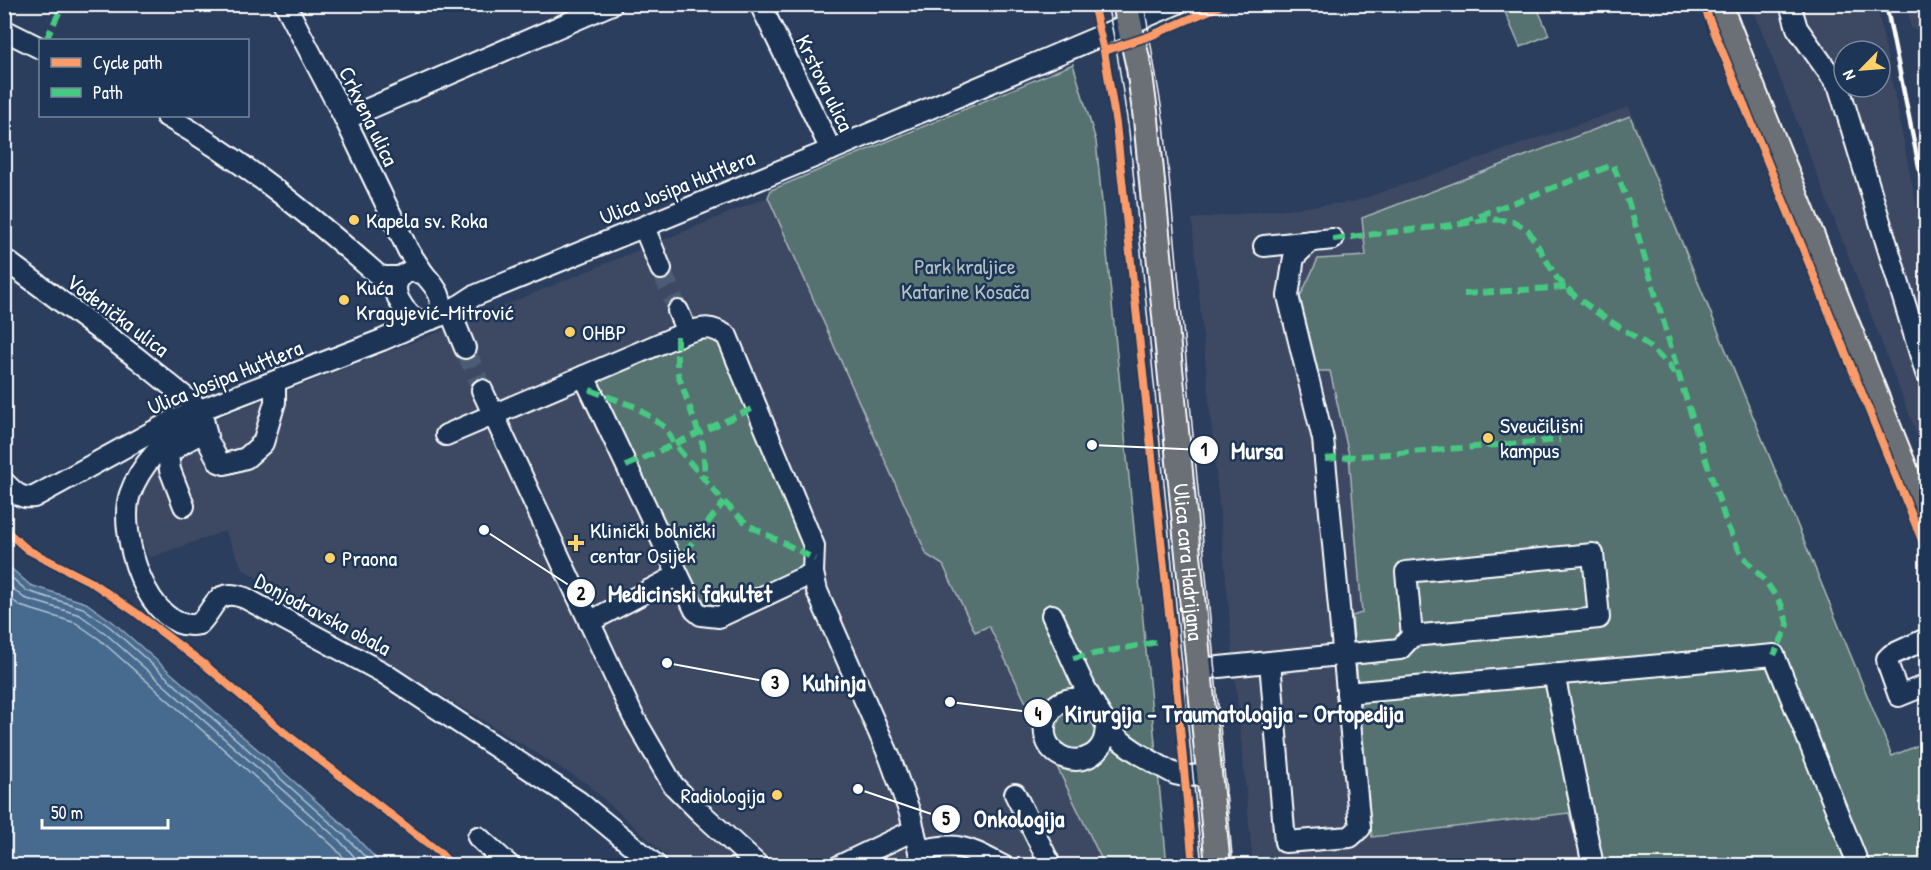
<svg xmlns="http://www.w3.org/2000/svg" width="1931" height="870" font-family="'Patrick Hand',sans-serif">
<style>
.built{fill:#3e4964;fill-rule:evenodd}
.green{fill:#55716f;stroke:#aab8b7;stroke-width:1.5}
.water{fill:#476b8f;stroke:#91a6bc;stroke-width:1.5}
.lines{fill:none;stroke-linecap:round;stroke-linejoin:round}
.shore{stroke:#b5c4d2;stroke-width:1.5}
.minor-tunnel{stroke:#4c5b75;stroke-width:20;stroke-dasharray:20 10;stroke-linecap:butt}
.minor-casing{stroke:#fff;stroke-width:24}
.major-casing{stroke:#fff;stroke-width:28}
.minor{stroke:#1d3557;stroke-width:20}
.major{stroke:#6a7074;stroke-width:24}
.tram{stroke:#fff;stroke-width:1.5}
.rail{stroke:#fff;stroke-width:4.5}
.quiet{stroke:#46c982;stroke-width:6;stroke-dasharray:12 6;stroke-linecap:butt}
.cycleway-casing{stroke:#1d3557;stroke-width:11}
.cycleway{stroke:#fa9b69;stroke-width:8}
.poi-dot{fill:#ffd166;stroke:#1d3557;stroke-width:2}
.labels{text-anchor:middle;dominant-baseline:central;stroke-width:5;stroke-linejoin:round;paint-order:stroke}
.street-label{font-size:22px;fill:#fff;stroke:#1d3557}
.poi-label{font-size:22px;fill:#fff;stroke:#1d3557;text-anchor:start}
.park-label{font-size:22px;fill:#b2bfbe;stroke:#1d3557}
.leader{fill:none;stroke:#fff;stroke-width:2}
.callout-dot{fill:#fff;stroke:#1d3557;stroke-width:2}
.mark-label{font-size:18px;text-anchor:middle;font-weight:bold;fill:#111}
.callout-label{font-size:24px;text-anchor:middle;font-weight:bold;fill:#fff;stroke:#1d3557;stroke-width:5;stroke-linejoin:round;paint-order:stroke}
</style>
<rect width="100%" height="100%" fill="#2c3e5d"/>
<filter id="ink" filterUnits="userSpaceOnUse"><feTurbulence type="fractalNoise" baseFrequency=".0167" numOctaves="2"/><feDisplacementMap in="SourceGraphic" scale="12" xChannelSelector="R" yChannelSelector="G"/><feConvolveMatrix kernelMatrix="1 2 1 2 8 2 1 2 1" color-interpolation-filters="sRGB"/></filter>
<g filter="url(#ink)">
<g class="built">
<path d="M1752 5H1877L1913 190 1926 249V458ZM1844 51H1880V87H1844Z"/>
<path d="M1907 5H1926V50L1922 32 1911 28Z"/>
<path d="M1629 107 1892 756 1926 742V865H1253L1192 219 1353 202Z"/>
<path d="M768 197 927 555 943 565 975 632 988 626 1101 858 1108 865H677L587 784 371 652 243 569 225 531 149 558 136 524 137 491 153 463 196 426 432 335Z"/>
</g>
<g class="green">
<path d="M1502 5H1536L1549 35 1520 47Z"/>
<path d="M1073 64 1096 141 1167 865H1108L1101 858 989 626 975 632 943 565 927 555 768 197 771 190Z"/>
<path d="M1630 116 1892 756 1926 742V862L1917 866 1583 865 1569 813 1372 837 1352 616 1362 613 1349 455 1330 371H1318L1300 297 1318 259 1366 256 1362 218Z"/>
<path d="M702 330 717 338 807 556 802 570 713 611 701 601 595 379Z"/>
</g>
<path class="water" d="M5 563 30 585 86 603 113 622 349 830 382 865H5Z"/>
<g class="lines">
<g class="shore">
<path d="M4 571 27 591 83 608 110 627 344 835 374 866"/>
<path d="M4 581 24 598 80 615 105 633 339 840 363 866"/>
<path d="M4 593 20 606 76 623 99 639 333 846 351 866"/>
</g>
<g class="minor-tunnel">
<path d="M661 269 678 311"/>
<path d="M465 348 482 390"/>
</g>
<defs>
<g id="minor">
<path d="M285 4 345 119 408 250 424 274"/>
<path d="M760 4 831 150"/>
<path d="M1790 4 1797 28 1839 87 1926 373"/>
<path d="M4 30 40 48"/>
<path d="M166 116C243 160 311 216 378 275L385 277H399"/>
<path d="M345 119 612 4"/>
<path d="M644 227 661 269"/>
<path d="M1264 246 1333 239"/>
<path d="M4 259 137 358 201 410"/>
<path d="M450 311 465 348"/>
<path d="M678 311 687 332"/>
<path d="M435 317C449 302 435 286 424 274L411 271C378 282 408 321 423 321 435 321 464 303 474 296L831 150 1176 4"/>
<path d="M584 376 695 610 701 615 719 617 813 573"/>
<path d="M482 390 633 716 673 785 700 812 759 866"/>
<path d="M201 410C174 435 143 457 130 494 117 531 148 636 199 624 216 607 215 587 245 598L382 672 578 801 657 866"/>
<path d="M201 410 208 441 219 462 225 464 246 458 263 443 275 402V382"/>
<path d="M446 435 687 332C706 327 711 326 727 336L814 546 813 573 817 591 890 758 910 813 919 851 926 866"/>
<path d="M4 482C14 492 20 499 34 497L174 420 382 340 425 321"/>
<path d="M184 506 170 470 168 454 183 443 205 431"/>
<path d="M1052 615C1070 653 1089 706 1117 737 1129 749 1160 766 1175 774L1184 776 1209 775"/>
<path d="M589 622 678 575"/>
<path d="M1926 639 1891 655 1887 659 1888 665 1899 696 1926 685"/>
<path d="M1270 662 1285 842 1350 837 1360 828 1323 439 1288 296 1294 257 1311 241"/>
<path d="M1199 669 1400 649 1412 636 1599 618 1593 554 1406 572 1412 636"/>
<path d="M1554 674 1593 866"/>
<path d="M1347 693 1774 655 1859 866"/>
<path d="M1095 705C1051 679 1024 742 1065 758 1074 761 1084 760 1092 755 1104 747 1106 736 1106 723"/>
<path d="M1015 794 1048 860V866"/>
<path d="M478 837 510 866"/>
<path d="M919 851C959 841 968 848 1003 866"/>
<path d="M839 866 914 830"/>
</g>
<g id="major">
<path id="s1" d="M1125 4 1139 68 1146 119 1218 866"/>
<path d="M1719 4 1926 521"/>
</g>
</defs>
<use href="#minor" class="minor-casing"/>
<use href="#major" class="major-casing"/>
<use href="#minor" class="minor"/>
<use href="#major" class="major"/>
<g class="tram">
<path d="M1107 4 1116 47 1129 131 1202 866"/>
<path d="M1144 4 1164 123 1233 866"/>
</g>
<path class="rail" d="M1886 4 1926 201"/>
<g class="quiet">
<path d="M46 40 63 4"/>
<path d="M1462 222 1613 165 1629 204 1683 389 1727 525 1741 554 1766 582 1781 604 1788 625 1774 655"/>
<path d="M1333 239 1461 224 1489 219 1513 221 1528 230 1557 278 1576 297 1602 316 1645 343 1669 365 1674 374"/>
<path d="M1464 294 1566 287"/>
<path d="M677 336V371L703 445 705 479"/>
<path d="M590 390 636 407 666 428 674 444 724 502 748 525 815 559"/>
<path d="M1325 459 1560 440"/>
<path d="M626 466 756 407"/>
<path d="M674 566 724 502"/>
<path d="M1073 658 1157 642"/>
</g>
<defs>
<g id="cycleway">
<path d="M1093 4 1104 51 1116 124 1172 641 1193 866"/>
<path d="M1703 4 1926 550"/>
<path d="M1104 51 1150 36 1224 4"/>
<path d="M4 529 28 550 91 582 135 612 205 665 281 730 439 852 452 866"/>
</g>
</defs>
<use href="#cycleway" class="cycleway-casing"/>
<use href="#cycleway" class="cycleway"/>
</g>
</g>
<g class="poi-dot">
<circle cx="354" cy="220" r="6"/>
<circle cx="344" cy="300" r="6"/>
<circle cx="570" cy="332" r="6"/>
<circle cx="1488" cy="438" r="6"/>
<path d="M573 534h6v6h6v6h-6v6h-6v-6h-6v-6h6z"/>
<circle cx="330" cy="558" r="6"/>
<circle cx="777" cy="795" r="6"/>
</g>
<g class="labels">
<g class="street-label">
<text transform="translate(825 83) rotate(64)">Krstova ulica</text>
<text transform="translate(369 116) rotate(64)">Crkvena ulica</text>
<text transform="translate(677 187) rotate(-22)">Ulica Josipa Huttlera</text>
<text transform="translate(118 315) rotate(37)">Vodenička ulica</text>
<text transform="translate(225 377) rotate(-22)">Ulica Josipa Huttlera</text>
<text stroke="none"><textPath href="#s1" startOffset="562">Ulica cara Hadrijana</textPath></text>
<text transform="translate(323 614) rotate(28)">Donjodravska obala</text>
</g>
<g class="poi-label">
<text x="366" y="220">Kapela sv. Roka</text>
<text x="356" y="287">Kuća<tspan x="356" dy="25">Kragujević-Mitrović</tspan></text>
<text x="582" y="332">OHBP</text>
<text x="1500" y="425">Sveučilišni<tspan x="1500" dy="25">kampus</tspan></text>
<text x="590" y="530">Klinički bolnički<tspan x="590" dy="25">centar Osijek</tspan></text>
<text x="342" y="558">Praona</text>
<text x="765" y="795" text-anchor="end">Radiologija</text>
</g>
<g class="park-label">
<text x="965" y="266">Park kraljice<tspan x="965" dy="25">Katarine Kosača</tspan></text>
</g>
</g>
<path class="leader" d="M1092 445L1204 450M484 530L581 593M667 663L775 683M950 702L1038 713M858 789L946 819"/>
<g class="callout-dot">
<circle cx="1092" cy="445" r="6"/>
<circle cx="484" cy="530" r="6"/>
<circle cx="667" cy="663" r="6"/>
<circle cx="950" cy="702" r="6"/>
<circle cx="858" cy="789" r="6"/>
<circle cx="1204" cy="450" r="15"/>
<circle cx="581" cy="593" r="15"/>
<circle cx="775" cy="683" r="15"/>
<circle cx="1038" cy="713" r="15"/>
<circle cx="946" cy="819" r="15"/>
</g>
<g class="mark-label">
<text x="1204" y="456">1</text>
<text x="581" y="600">2</text>
<text x="775" y="689">3</text>
<text x="1038" y="720">4</text>
<text x="946" y="825">5</text>
</g>
<g class="callout-label">
<text x="1257" y="459">Mursa</text>
<text x="690" y="602">Medicinski fakultet</text>
<text x="834" y="691">Kuhinja</text>
<text x="1234" y="722">Kirurgija - Traumatologija - Ortopedija</text>
<text x="1019" y="827">Onkologija</text>
</g>
<rect width="1931" height="870" fill="none" stroke="#1d3557" stroke-width="24"/>
<rect x="12" y="12" width="1907" height="846" fill="none" stroke="#fff" stroke-width="2" filter="url(#ink)"/>
<rect x="39" y="39" width="210" height="78" fill="#1d3557" stroke="#77869a" stroke-width="1.5"/>
<rect x="51" y="58" width="30" height="9" fill="#fa9b69" stroke="#77869a" stroke-width="1.5"/>
<text x="93" y="69" font-size="18" fill="#ffffff">Cycle path</text>
<rect x="51" y="88" width="30" height="9" fill="#46c982" stroke="#77869a" stroke-width="1.5"/>
<text x="93" y="99" font-size="18" fill="#ffffff">Path</text>
<g transform="translate(1862 69) rotate(245)"><circle r="28" fill="#1d3557" stroke="#77869a" stroke-width="1.5"/>
<path d="M0-4.5L10 22L0 15L-10 22Z" fill="#ffd166"/>
<text y="-9" font-size="16" font-weight="bold" text-anchor="middle" fill="#ffffff">N</text>
</g>
<path d="M42 819v9h126v-9" fill="none" stroke="#ffffff" stroke-width="3"/>
<text x="51" y="819" font-size="18" fill="#ffffff" stroke="#1d3557" stroke-width="4.5" paint-order="stroke">50 m</text>
</svg>
